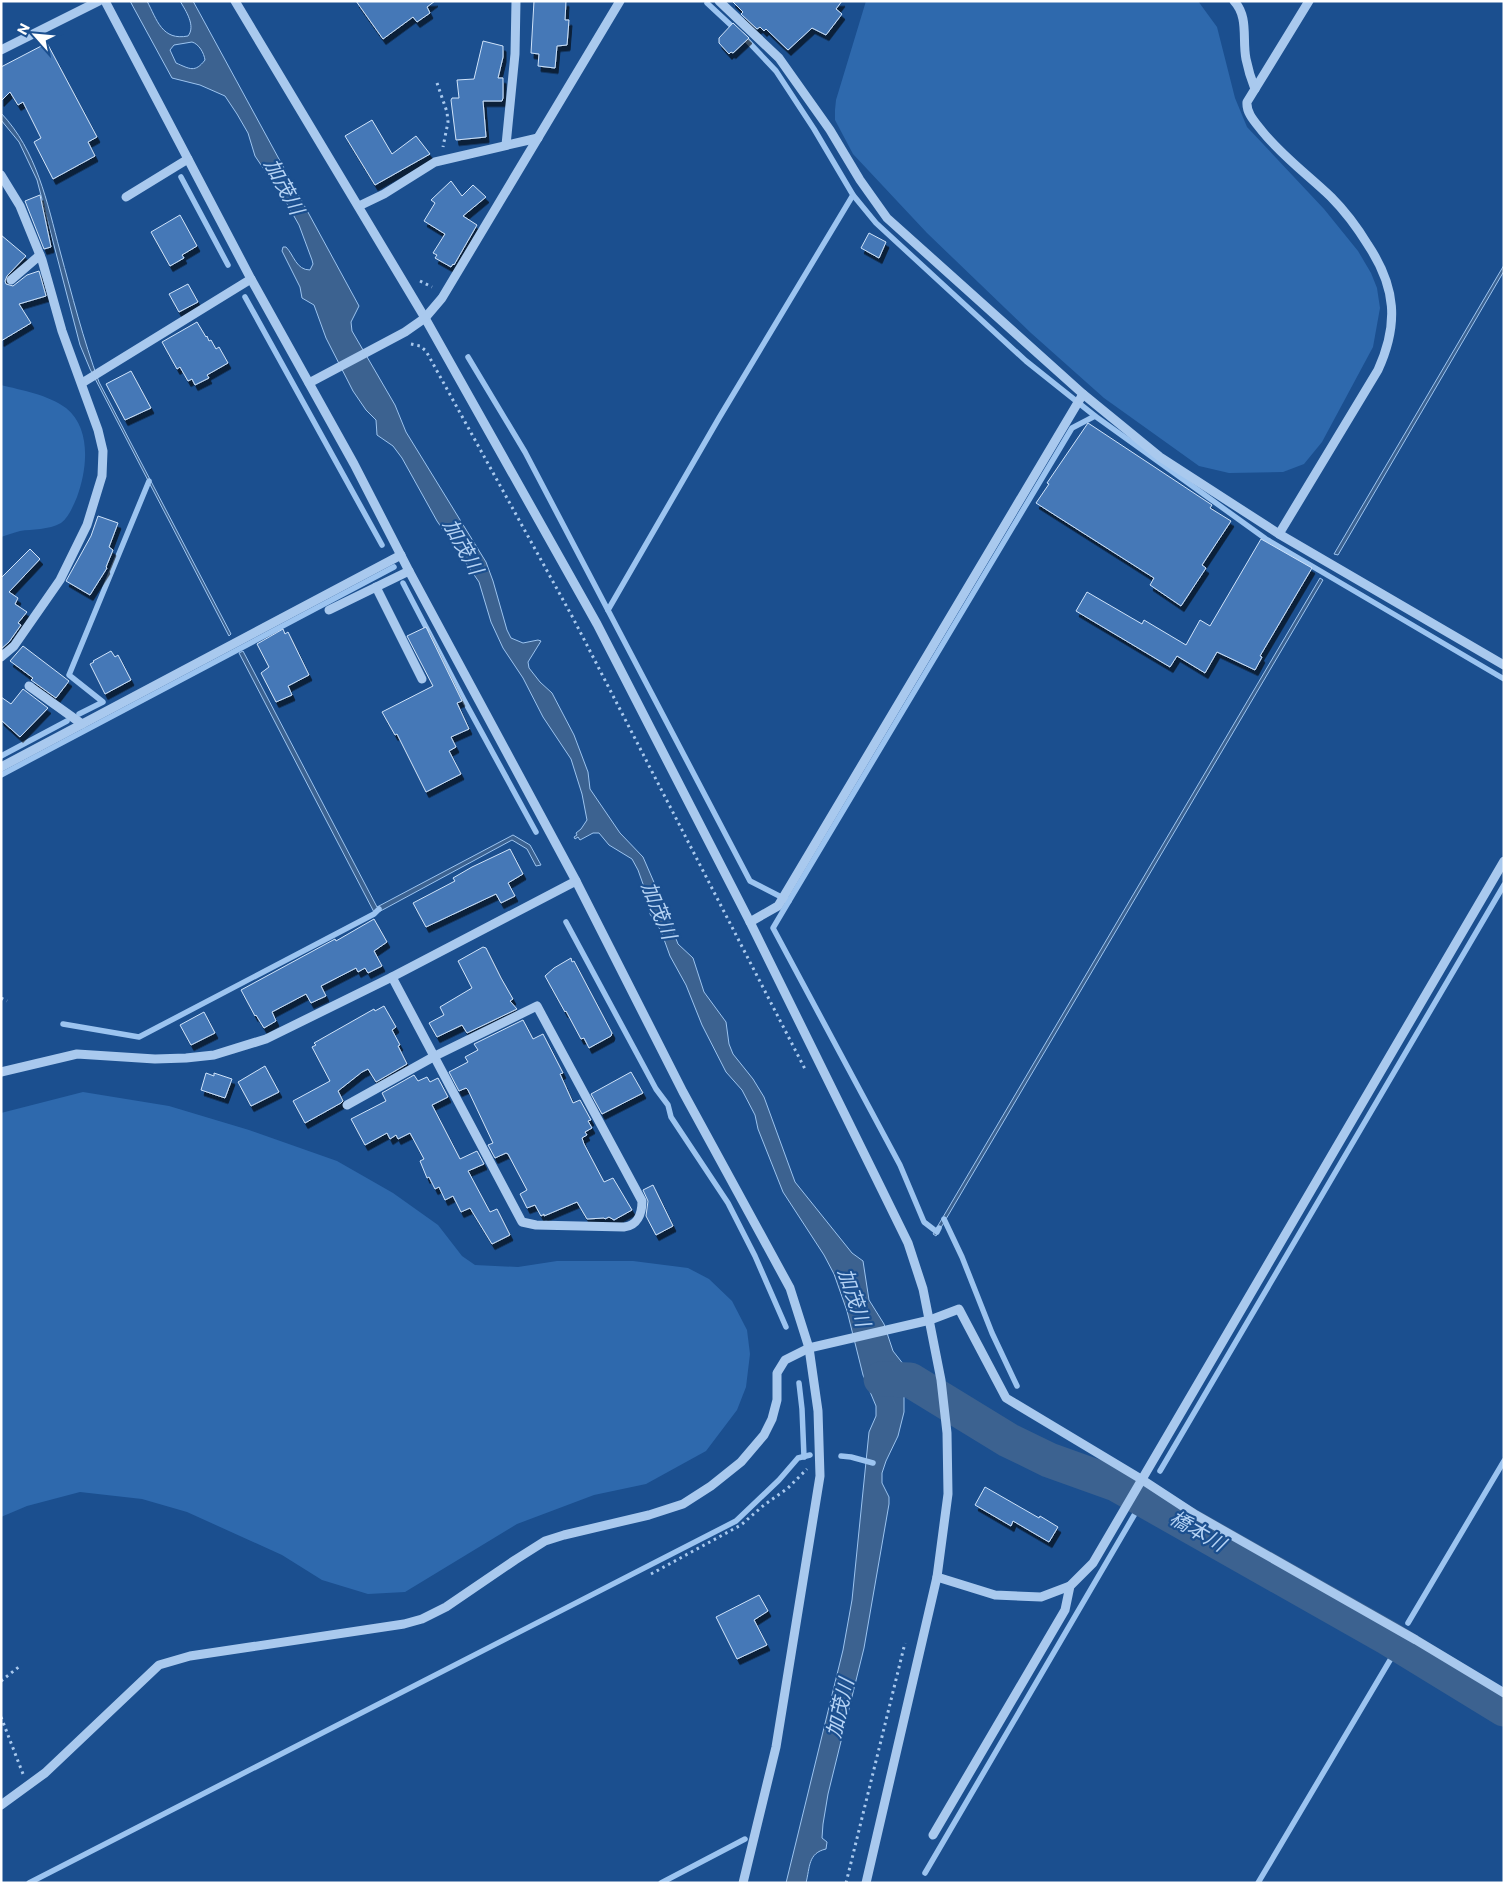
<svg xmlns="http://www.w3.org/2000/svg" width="1505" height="1884" font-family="Commissioner,'Noto Sans JP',sans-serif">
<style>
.green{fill:#2e69ad}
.water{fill:#3c6290;stroke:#9cc4f0;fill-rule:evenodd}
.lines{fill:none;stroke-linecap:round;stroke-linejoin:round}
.stream{stroke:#9cc4f0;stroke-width:5.5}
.river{stroke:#3c6290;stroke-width:35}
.building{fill:#4478b7;stroke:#cfe3fa;filter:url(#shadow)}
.path{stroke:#a9c9ee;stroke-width:3;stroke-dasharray:2.5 4;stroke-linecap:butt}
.minor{stroke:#a9c9ee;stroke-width:9}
.labels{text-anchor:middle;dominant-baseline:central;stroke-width:4.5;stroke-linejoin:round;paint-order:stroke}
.water-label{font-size:20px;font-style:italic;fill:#b5d3f5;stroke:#1b4f8f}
</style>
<defs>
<filter id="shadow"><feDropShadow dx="3" dy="5.5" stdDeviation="0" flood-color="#0009"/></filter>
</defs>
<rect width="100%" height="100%" fill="#1b4f8f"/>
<g class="green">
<path d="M866 1H1198L1217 27 1235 98 1247 127 1324 209 1358 251 1371 273 1377 288 1380 308 1373 347 1322 442 1304 464 1283 472 1229 473 1199 466 1104 398 1031 333 927 233 853 154 835 120V110L836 100Z"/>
<path d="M1 385C21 390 49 395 66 408 92 429 87 470 77 497 73 506 69 517 61 523 49 530 32 529 20 531 13 533 7 535 1 537Z"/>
<path d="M83 1092 169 1106 249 1130 337 1161 393 1193 438 1225 462 1256 475 1265 518 1267 557 1261H633L688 1268 709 1279 732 1301 747 1330 750 1354 746 1387 737 1410 706 1451 646 1484 594 1495 517 1524 405 1592 368 1594 322 1580 282 1555 187 1512 142 1499 80 1492 27 1506 1 1517V1113Z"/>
</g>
<g class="water">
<path d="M130 1H147C157 20 162 41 188 36 196 26 186 11 180 1H193L359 306 351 322 352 331 395 405 406 432 486 562 493 581 507 630 511 638 523 643 538 640 541 641 528 662 529 668 540 682 552 693 574 735 588 772 590 789 620 833 643 857 656 887 678 944 693 958 704 992 726 1022 729 1044 733 1054 753 1079 764 1097 795 1182 852 1253 863 1261 869 1300 884 1324 893 1351 904 1365V1412L898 1436 886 1461 882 1473V1483L889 1497V1504L864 1648 828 1794 823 1824 822 1838 827 1842 826 1849C808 1853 810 1867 806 1883H786L843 1650 852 1600 869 1432 876 1416V1406L863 1375 847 1311 834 1274 824 1255 783 1192 758 1129 755 1115 742 1090 726 1072 702 1025 686 985 670 956 661 931 650 914 648 898 638 870 632 859 609 845 599 833H593L580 840 578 837 575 839 574 837 577 835 576 833 581 829 587 820 582 794 571 759 543 717 523 678 503 648 491 622 479 582 437 521 402 458 393 446 377 435 376 420 366 410 353 391 326 338 314 305 302 298 300 287 282 251 283 247H286C294 255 296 270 310 270L313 264 312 260 299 225 286 202 255 156 248 133 237 114 225 96 200 85 172 78ZM192 42C199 44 204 53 205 60 195 73 190 69 176 63L170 50 174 45Z"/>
<path d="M1 113C37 151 47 202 60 251 72 295 83 339 99 382L231 634 229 636 90 369 80 345 37 180 19 142 1 120Z"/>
<path d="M1504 265V271L1338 555 1334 554Z"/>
<path d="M1320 578 1323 580 936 1236 933 1234Z"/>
<path d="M243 651 377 907 513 835 530 845 541 865 536 866 527 849 512 840 375 914 239 653Z"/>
</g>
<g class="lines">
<g class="stream">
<path d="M707 3 735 29"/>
<path d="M742 35 776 71 814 129 853 195 876 223 1026 361 1095 416 1266 539 1504 679"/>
<path d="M181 177 228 265"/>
<path d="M245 297 382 545"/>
<path d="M468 357 525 452 750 881 789 901 773 928 900 1165 924 1222 937 1232 939 1228"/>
<path d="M403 583 464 700 536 832"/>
<path d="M608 610 719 418 853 195"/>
<path d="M79 714 103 702 69 675 149 481"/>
<path d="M1 756 67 721"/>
<path d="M1 775 394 567"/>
<path d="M789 901 1072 428 1095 416"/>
<path d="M566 922 656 1089 668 1105 671 1117 728 1203 755 1256 786 1327"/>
<path d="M63 1024 139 1037 374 914 379 909"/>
<path d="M944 1219 962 1257 992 1333 1017 1386"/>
<path d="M799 1383 802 1409 804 1457"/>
<path d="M841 1456 851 1457 873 1463"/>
<path d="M1160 1471 1504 885"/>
<path d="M1408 1623 1504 1461"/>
<path d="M925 1873 1143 1500"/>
<path d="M29 1883 736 1521 779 1480 798 1458 810 1455"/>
<path d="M661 1883 745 1839"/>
<path d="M1258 1883 1399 1645"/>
</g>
<path class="river" d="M881 1379 910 1380 1008 1440 1049 1460 1116 1484 1388 1638 1504 1709"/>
</g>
<g class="building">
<path d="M356 1H435L427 7 430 13 417 22 413 17 383 39Z"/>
<path d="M534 1H566L565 20H569L567 45 557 46 555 68 538 66 539 54 531 53Z"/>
<path d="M732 1H842L836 9 842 14 826 35 812 28 788 50 766 29 764 31 760 27 757 29 741 14 743 12Z"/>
<path d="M733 23 749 38 733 53 731 52 729 54 719 43V38Z"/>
<path d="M483 41 503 46V57L498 78H503V98L502 101H483L486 137 456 140 451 100 452 98H459L457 80 474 79Z"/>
<path d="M47 43 97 137 88 142 95 156 53 179 34 142 41 138 23 102 18 105 10 92 1 101V67Z"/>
<path d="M372 120 392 154 416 136 430 154 375 185 345 136Z"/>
<path d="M451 181 462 196 473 185 486 197 463 216 477 225 454 265 453 264 451 267 435 258 437 255 433 253 445 234 424 221 435 203 431 200Z"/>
<path d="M40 195 51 247 44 249 25 201Z"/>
<path d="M180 215 197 246 182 255 184 258 170 266 151 232Z"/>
<path d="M869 233 886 242 879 258 861 248Z"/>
<path d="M1 235 26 256 7 276 5 281 6 284 13 286 27 275 39 271 46 296 19 304 31 323 1 341Z"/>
<path d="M188 284 198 302 179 312 169 294Z"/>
<path d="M197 322 206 337 207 336 209 341 211 340 216 349 219 347 228 363 207 375 209 378 195 385 192 379 188 381 180 367 177 369 162 342Z"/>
<path d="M131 371 151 408 125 420 106 384Z"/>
<path d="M1088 423 1212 505 1210 508 1231 521 1202 565 1206 568 1181 606 1150 585 1154 578 1036 503 1049 484 1047 483Z"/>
<path d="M98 516 118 523 109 547 113 550 106 567 107 568 90 595 66 581 91 536Z"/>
<path d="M1261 539 1312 568 1260 656 1262 657 1255 670 1217 652 1205 673 1177 656 1170 667 1076 611 1087 592 1142 624 1144 620 1186 645 1200 620 1210 626Z"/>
<path d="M30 549 40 559 9 592 18 598 15 604 27 612 18 623 21 625 9 642 1 649V578Z"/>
<path d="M426 627 462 701 457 703 469 729 451 737 456 747 449 751 461 774 426 792 397 734 395 735 382 712 433 686 407 636Z"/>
<path d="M283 629 285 634 288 632 309 675 288 686 292 695 276 702 261 673 269 667 257 644Z"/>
<path d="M23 646 69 681 56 698 31 680 33 678 10 661Z"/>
<path d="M111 651 115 657 118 655 131 680 105 694 90 664 94 662 93 661Z"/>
<path d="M23 689 48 708 20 737 1 720V697L11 704Z"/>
<path d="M510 849 523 874 508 883 515 896 501 903 496 894 426 927 413 903 455 881 453 878 472 867Z"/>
<path d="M374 919 387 942 374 951 382 966 368 973 365 968 358 972 356 968 321 986 326 996 311 1003 306 994 272 1012 276 1021 264 1028 256 1015 255 1016 241 990 335 939 336 941Z"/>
<path d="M483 947 486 948 501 978 513 999 510 1001 517 1009 467 1033 462 1025 437 1037 429 1023 444 1015 440 1007 472 988 458 961Z"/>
<path d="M571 958 572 962 574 961 612 1033 611 1036 589 1048 584 1038 581 1039 566 1011 565 1012 545 976 554 968Z"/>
<path d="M384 1006 396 1027 392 1030 400 1045 398 1046 407 1064 376 1082 368 1069 362 1072 338 1091 343 1101 341 1103 305 1123 293 1101 330 1081 312 1047 316 1045 314 1043 374 1009 375 1011Z"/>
<path d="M204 1012 215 1033 191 1045 180 1025Z"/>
<path d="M523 1020 533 1039 543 1034 563 1073 560 1074 573 1103 580 1100 591 1120 588 1121 592 1128 585 1132 587 1135 582 1138 584 1144 604 1182 613 1178 632 1210 614 1220 609 1217 605 1219 604 1218 587 1219 577 1202 544 1216V1214L541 1216 535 1205 527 1208 520 1194 527 1190 508 1154 506 1153 495 1158 488 1145 493 1143 468 1090 466 1088 459 1091 449 1072 468 1062 465 1057 478 1050 474 1044Z"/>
<path d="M265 1066 279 1092 251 1106 238 1082Z"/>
<path d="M631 1072 643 1093 602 1114 591 1094Z"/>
<path d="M206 1073 214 1076V1073L232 1079 225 1098 201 1090Z"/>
<path d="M414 1075 418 1081 427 1077 430 1082 438 1078 448 1097 432 1105 460 1159 477 1151 484 1164 468 1171 490 1212 497 1209 510 1235 492 1244 470 1208 461 1212 453 1196 445 1200 439 1187 435 1189 429 1177 427 1178 420 1161 424 1159 410 1133 398 1139 396 1135 390 1139 387 1133 365 1145 351 1119 386 1101 382 1093Z"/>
<path d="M653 1185 673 1226 656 1235 646 1216 648 1201 643 1190Z"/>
<path d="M985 1487 1039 1518 1040 1516 1058 1527 1049 1542 1013 1521 1011 1526 975 1505Z"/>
<path d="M759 1595 768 1611 754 1620 767 1645 737 1659 716 1617Z"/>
</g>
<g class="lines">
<g class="path">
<path d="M437 83 447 112 448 122 443 147"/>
<path d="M420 281 432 287"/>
<path d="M411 344 420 346 426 351 573 618 806 1071"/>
<path d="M1 998 7 1001"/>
<path d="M651 1574 741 1525 764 1505 788 1488 807 1469"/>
<path d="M1 1681 20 1666"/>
<path d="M1 1717 23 1774"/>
<path d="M846 1883 905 1643"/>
</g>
<g class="minor">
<path d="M105 1 251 279 354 464 409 571 576 881 683 1092 790 1288 809 1348 818 1411 820 1476 776 1747 743 1883"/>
<path d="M235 1 425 318 597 624 750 922 882 1190 908 1243 923 1289 941 1380 947 1433 948 1494 937 1577 866 1883"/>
<path d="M719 1 779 58 830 130 860 180 887 218 1083 394 1160 457 1279 534 1504 665"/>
<path d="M1234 1C1249 17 1242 39 1246 59 1248 69 1251 79 1255 89"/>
<path d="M1 50 99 1"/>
<path d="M506 145 515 54 516 1"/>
<path d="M1 175 20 206 42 260 62 331 98 430 103 451 102 476 87 525 60 580 14 646 1 657"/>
<path d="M126 197 188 159"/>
<path d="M359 206 384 194 435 162 538 138"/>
<path d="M11 280 40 255"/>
<path d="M82 383 251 279"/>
<path d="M309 383 405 332 425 318 442 298 620 1"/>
<path d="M1279 534 1378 370C1399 324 1396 287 1368 245 1357 227 1346 212 1331 197 1308 175 1282 156 1262 131 1255 122 1246 113 1247 102L1309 1"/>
<path d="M376 587 422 679"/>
<path d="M329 610 409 571"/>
<path d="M29 686 82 724"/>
<path d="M1 767 401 555"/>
<path d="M750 922 778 906 1083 394"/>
<path d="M1 1072 77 1054 155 1059 186 1058 214 1055 266 1039 392 977 576 881"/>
<path d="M347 1105 435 1056 537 1006 642 1201C642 1214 637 1226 624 1227L536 1225 522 1222 392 977"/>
<path d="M937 1577 995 1595 1041 1597 1070 1586"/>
<path d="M1 1805 45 1773 159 1665 190 1656 404 1624 422 1619 446 1607 515 1560 545 1541 564 1535 649 1515 683 1504 711 1486 741 1462 764 1435 772 1419 777 1400V1373L785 1360 809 1348 930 1320 959 1309 1006 1398 1141 1479 1196 1515 1416 1640 1504 1693"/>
<path d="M933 1835 1065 1610 1070 1586 1093 1563 1504 861"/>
</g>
</g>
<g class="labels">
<g class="water-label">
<text transform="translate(285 186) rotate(62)">加茂川</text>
<text transform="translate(464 546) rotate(61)">加茂川</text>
<text transform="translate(660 910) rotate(68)">加茂川</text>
<text transform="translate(855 1297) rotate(71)">加茂川</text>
<text transform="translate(1198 1530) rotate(30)">橋本川</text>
<text transform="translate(839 1708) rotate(-77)">加茂川</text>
</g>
</g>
<rect width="1505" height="1884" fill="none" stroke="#ffffff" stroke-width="5"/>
<g transform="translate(35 35) rotate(297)" stroke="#1b4f8f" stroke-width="4" paint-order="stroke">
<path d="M0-4L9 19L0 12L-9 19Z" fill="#ffffff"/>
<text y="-8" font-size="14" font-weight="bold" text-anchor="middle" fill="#ffffff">N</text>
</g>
</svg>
